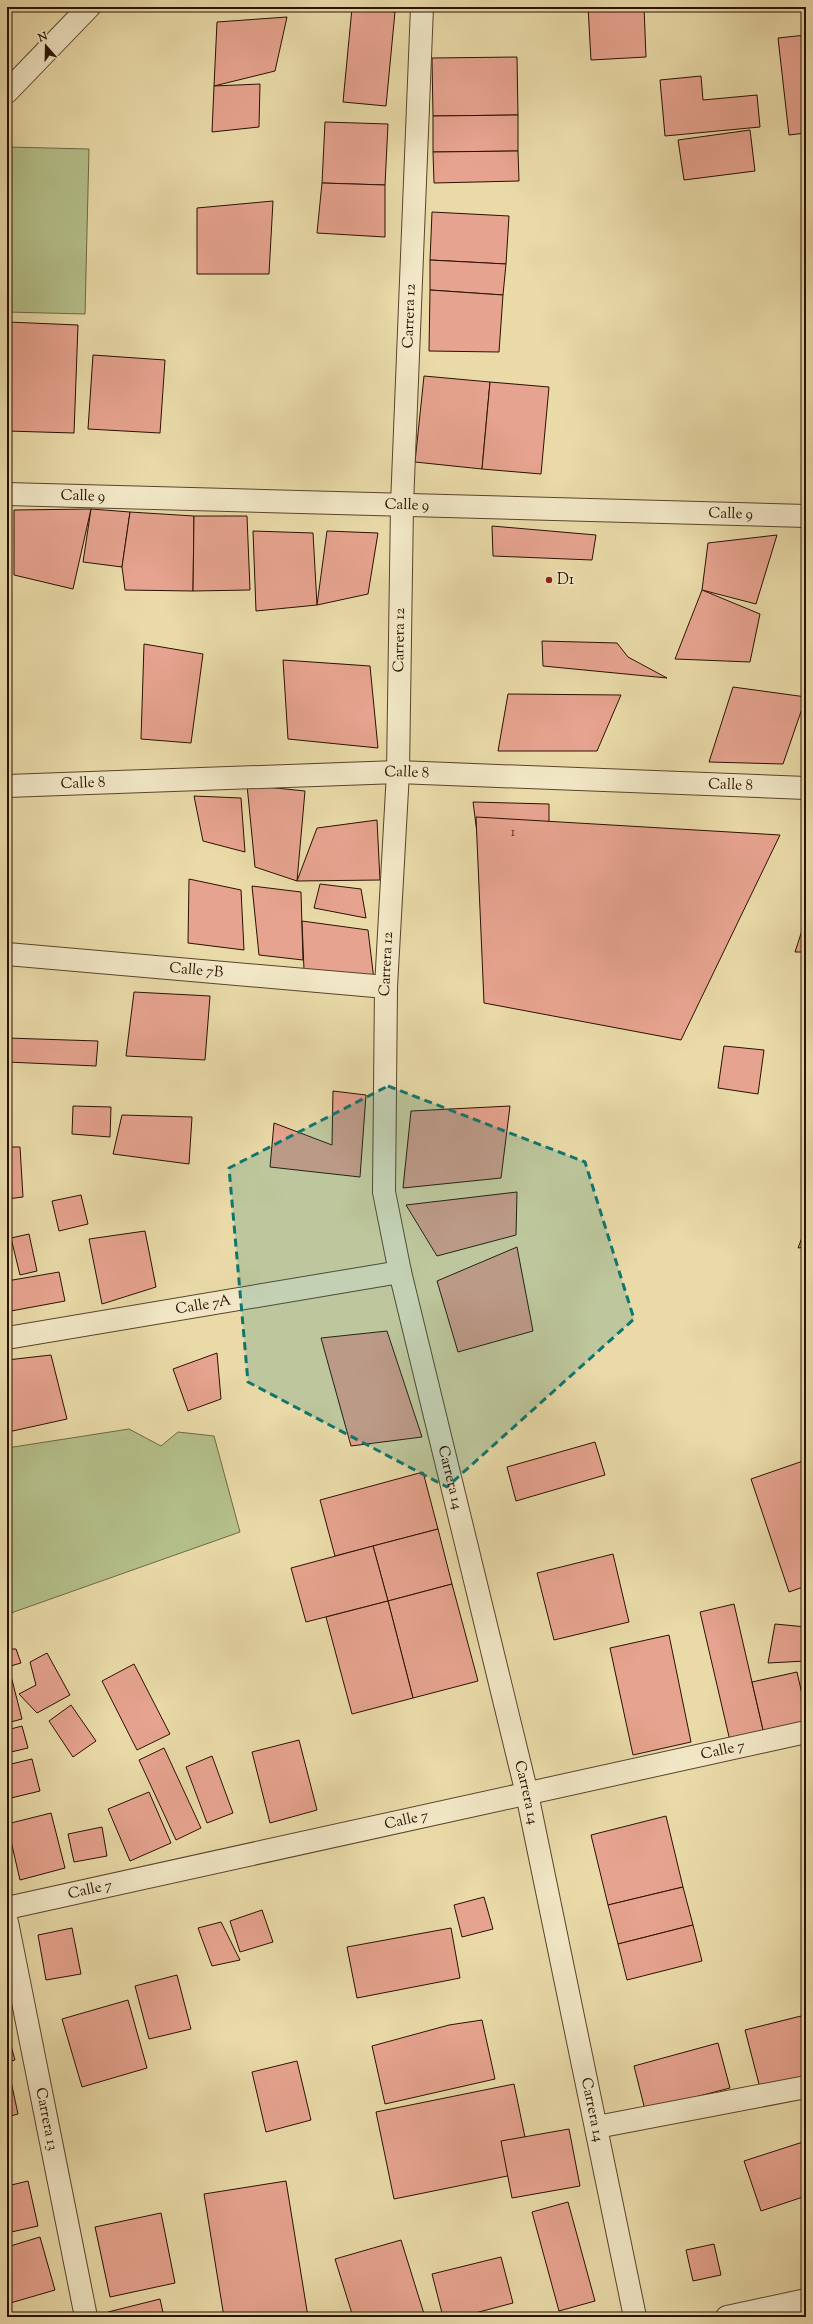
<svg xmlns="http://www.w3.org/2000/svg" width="813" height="2324" font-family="'Sorts Mill Goudy',serif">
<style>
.green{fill:#b4c08a;stroke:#6f6846}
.building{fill:#e6a38f;stroke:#2a1101}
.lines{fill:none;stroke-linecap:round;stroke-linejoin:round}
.minor-casing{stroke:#5a432b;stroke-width:24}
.minor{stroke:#f1e7c6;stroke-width:22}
.marked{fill:#0f766e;fill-opacity:0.2;stroke:#0f766e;stroke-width:3;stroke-dasharray:8 5;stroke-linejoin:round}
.poi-dot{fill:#8f2418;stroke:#f1e7c6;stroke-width:1.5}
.labels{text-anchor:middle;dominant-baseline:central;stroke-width:3;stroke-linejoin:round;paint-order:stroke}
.number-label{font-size:13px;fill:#593624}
.street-label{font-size:15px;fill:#2a1101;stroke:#f1e7c6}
.poi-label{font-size:15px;fill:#2a1101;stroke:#f1e7c6;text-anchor:start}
</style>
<rect width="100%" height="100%" fill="#e9daa8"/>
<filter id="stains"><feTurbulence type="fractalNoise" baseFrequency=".005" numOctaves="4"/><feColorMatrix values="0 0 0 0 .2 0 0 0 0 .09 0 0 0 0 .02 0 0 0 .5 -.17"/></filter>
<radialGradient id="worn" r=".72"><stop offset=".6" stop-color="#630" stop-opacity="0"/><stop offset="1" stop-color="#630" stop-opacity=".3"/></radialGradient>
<g class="green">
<path d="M7 147 89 149 85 314 7 312Z"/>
<path d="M129 1429 161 1446 178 1432 214 1436 240 1532 11 1613 7 1610V1448Z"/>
</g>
<g class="building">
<path d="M588 7H644L646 57 591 60Z"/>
<path d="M352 8 395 12 386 106 343 102Z"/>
<path d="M287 17 275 71 214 86 217 22Z"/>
<path d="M806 35V133L789 135 778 38Z"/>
<path d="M517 57 518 115 433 116 432 58Z"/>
<path d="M701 76 703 100 757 95 760 127 665 136 660 80Z"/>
<path d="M260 84 259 127 212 132 214 86Z"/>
<path d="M518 115V151L433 152V116Z"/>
<path d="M325 122 388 124 385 185 322 183Z"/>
<path d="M750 130 755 171 684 180 678 140Z"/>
<path d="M518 151 519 181 434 183 433 152Z"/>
<path d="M322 183 385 185V237L317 233Z"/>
<path d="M273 201 269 274H197V208Z"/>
<path d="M432 212 509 216 506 264 430 260Z"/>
<path d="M430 260 506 264 503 295 430 290Z"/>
<path d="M430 290 503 295 499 352 429 351Z"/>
<path d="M7 322 78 325 74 433 7 431Z"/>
<path d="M93 355 165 360 160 433 88 429Z"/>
<path d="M424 376 490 382 482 469 415 462Z"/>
<path d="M490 382 549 387 541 474 482 469Z"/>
<path d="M91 509 130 512 122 567 83 562Z"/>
<path d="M91 509 73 589 14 575V510Z"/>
<path d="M130 512 194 516 193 591 125 590 122 567Z"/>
<path d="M194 516H247L250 590 193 591Z"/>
<path d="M492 526 596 535 592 560 493 556Z"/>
<path d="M253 531 313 533 317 605 256 611Z"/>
<path d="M327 531 378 533 368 594 317 605Z"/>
<path d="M777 535 756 604 702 590 708 543Z"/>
<path d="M702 590 760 614 750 662 675 659Z"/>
<path d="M542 641 617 643 628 657 667 678 543 666Z"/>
<path d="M144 644 203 654 191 743 141 739Z"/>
<path d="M283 660 370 666 378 748 288 739Z"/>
<path d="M733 687 806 697 783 764 709 762Z"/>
<path d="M508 694 621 695 597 751H498Z"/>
<path d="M247 785 305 791 297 881 255 867Z"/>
<path d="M194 796 241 798 245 852 203 841Z"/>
<path d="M473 802 549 804V853L479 848Z"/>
<path d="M476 817 780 835 681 1040 484 1003Z"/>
<path d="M377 820 380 880 297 881 317 828Z"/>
<path d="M189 879 241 890 244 950 188 943Z"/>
<path d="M320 884 361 889 366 918 314 908Z"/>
<path d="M252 886 301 892 303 960 259 955Z"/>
<path d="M806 918V952H795Z"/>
<path d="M302 921 368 930 374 980 304 970Z"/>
<path d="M134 992 210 996 205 1060 126 1056Z"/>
<path d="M7 1038 98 1041 96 1066 7 1062Z"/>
<path d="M724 1046 764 1050 758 1094 718 1088Z"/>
<path d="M803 1076H806V1129L802 1130Z"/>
<path d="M333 1091 366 1095 360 1177 270 1167 274 1123 332 1145Z"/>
<path d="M73 1106 111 1107 110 1137 72 1134Z"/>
<path d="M510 1106 501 1178 403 1188 411 1111Z"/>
<path d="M122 1115 192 1117 189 1164 113 1154Z"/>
<path d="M7 1147H20L23 1197 7 1199Z"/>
<path d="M517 1192 516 1235 437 1256 406 1205Z"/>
<path d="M81 1195 88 1224 59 1231 52 1201Z"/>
<path d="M806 1227V1247L798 1248Z"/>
<path d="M145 1231 156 1287 102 1304 89 1239Z"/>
<path d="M29 1234 37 1271 20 1275 11 1238Z"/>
<path d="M517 1247 533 1331 458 1352 437 1281Z"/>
<path d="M59 1272 65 1301 11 1311 7 1281Z"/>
<path d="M387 1331 422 1437 351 1446 321 1338Z"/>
<path d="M217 1353 221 1399 188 1411 173 1369Z"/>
<path d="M51 1355 67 1419 8 1432 7 1360Z"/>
<path d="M595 1442 605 1475 516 1501 507 1467Z"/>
<path d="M806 1460V1586L789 1592 751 1479Z"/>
<path d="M423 1472 438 1529 335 1556 320 1500Z"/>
<path d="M438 1529 452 1584 388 1601 373 1546Z"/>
<path d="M373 1546 388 1601 306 1622 291 1568Z"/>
<path d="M613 1554 629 1622 554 1640 537 1573Z"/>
<path d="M452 1584 478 1681 413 1698 388 1601Z"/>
<path d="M388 1601 413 1698 352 1714 326 1617Z"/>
<path d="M734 1604 764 1734 730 1741 700 1612Z"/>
<path d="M775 1624 806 1627V1661L768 1663Z"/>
<path d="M669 1635 691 1742 633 1755 610 1648Z"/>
<path d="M7 1649H16L21 1663 7 1667Z"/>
<path d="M47 1653 70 1695 37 1713 19 1694 36 1685 30 1662Z"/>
<path d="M134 1664 170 1734 137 1750 102 1681Z"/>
<path d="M797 1672 806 1712V1724L764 1734 752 1682Z"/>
<path d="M11 1676 22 1719 7 1723V1677Z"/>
<path d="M71 1705 96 1741 73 1757 49 1721Z"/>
<path d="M22 1726 28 1748 7 1753V1730Z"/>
<path d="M299 1740 317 1810 270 1823 252 1752Z"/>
<path d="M164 1748 201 1828 176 1840 139 1760Z"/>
<path d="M212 1756 233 1813 207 1823 186 1767Z"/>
<path d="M32 1759 40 1791 7 1799V1765Z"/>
<path d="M149 1792 171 1843 130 1861 108 1809Z"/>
<path d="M51 1813 65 1868 20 1880 7 1824Z"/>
<path d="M666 1816 683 1887 608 1905 591 1835Z"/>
<path d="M102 1827 107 1856 74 1862 68 1834Z"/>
<path d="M683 1887 693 1925 618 1944 608 1905Z"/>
<path d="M484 1897 493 1929 462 1937 454 1905Z"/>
<path d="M262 1910 273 1942 240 1952 230 1921Z"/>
<path d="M221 1922 240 1960 212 1966 198 1928Z"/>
<path d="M693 1925 702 1961 627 1980 618 1944Z"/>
<path d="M72 1928 81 1974 46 1980 38 1935Z"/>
<path d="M451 1928 460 1978 357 1998 347 1947Z"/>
<path d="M177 1975 191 2029 149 2039 135 1986Z"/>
<path d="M128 2000 147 2068 82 2087 62 2019Z"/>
<path d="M801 2016 806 2038V2077L760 2088 745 2030Z"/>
<path d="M482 2020 495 2079 385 2104 372 2046 449 2025Z"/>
<path d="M7 2031 15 2060 7 2062Z"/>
<path d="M718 2043 730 2088 645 2110 634 2066Z"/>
<path d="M297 2061 311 2120 266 2132 252 2072Z"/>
<path d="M7 2072H9L18 2114 7 2117Z"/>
<path d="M514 2084 532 2171 394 2199 376 2112Z"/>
<path d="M569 2129 580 2186 512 2198 501 2141Z"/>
<path d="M806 2141V2196L761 2211 744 2161Z"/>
<path d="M28 2181 38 2226 7 2233V2186Z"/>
<path d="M286 2181 308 2317H224L204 2194Z"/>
<path d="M568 2202 595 2301 559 2311 532 2212Z"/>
<path d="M161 2213 175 2283 110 2297 95 2227Z"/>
<path d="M40 2237 55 2290 7 2304V2247Z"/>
<path d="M401 2240 425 2317H353L335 2259Z"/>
<path d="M714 2244 721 2275 693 2281 686 2250Z"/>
<path d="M501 2257 513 2303 460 2317H443L432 2274Z"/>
<path d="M160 2299 164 2317H109L108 2312Z"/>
</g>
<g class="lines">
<defs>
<g id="minor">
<path id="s1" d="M422 7 402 505 398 772 386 987 384 1192 400 1272 527 1794 635 2317"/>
<path d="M7 92 89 7"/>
<path id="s2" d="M7 494 806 516"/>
<path id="s3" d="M7 786 398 772 806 788"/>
<path id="s4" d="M7 954 386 987"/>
<path id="s5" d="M7 1338 400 1272"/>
<path id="s6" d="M7 1908 806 1732"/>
<path id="s7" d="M7 1922 86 2317"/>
<path d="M597 2127 806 2087"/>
<path d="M727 2317 806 2300"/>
</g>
</defs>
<use href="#minor" class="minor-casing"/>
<use href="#minor" class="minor"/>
</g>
<path class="marked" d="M388 1086 585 1162 634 1319 447 1487 248 1382 229 1168Z"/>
<circle class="poi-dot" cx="549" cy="580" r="4"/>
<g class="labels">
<g class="number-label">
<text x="513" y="833">1</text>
</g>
<g class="street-label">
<text transform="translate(410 316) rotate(-88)">Carrera 12</text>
<text stroke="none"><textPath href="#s2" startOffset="76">Calle 9</textPath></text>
<text stroke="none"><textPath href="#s2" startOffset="400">Calle 9</textPath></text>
<text stroke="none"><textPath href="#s2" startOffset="724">Calle 9</textPath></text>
<text transform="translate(400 640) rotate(-89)">Carrera 12</text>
<text stroke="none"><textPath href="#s3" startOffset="400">Calle 8</textPath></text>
<text stroke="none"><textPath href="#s3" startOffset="76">Calle 8</textPath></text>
<text stroke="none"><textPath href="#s3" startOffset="724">Calle 8</textPath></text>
<text transform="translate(387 964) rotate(-87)">Carrera 12</text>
<text stroke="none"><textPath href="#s4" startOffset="190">Calle 7B</textPath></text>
<text stroke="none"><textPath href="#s5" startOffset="199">Calle 7A</textPath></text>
<text stroke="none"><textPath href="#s1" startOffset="1479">Carrera 14</textPath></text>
<text stroke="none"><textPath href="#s6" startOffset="733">Calle 7</textPath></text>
<text stroke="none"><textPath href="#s1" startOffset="1803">Carrera 14</textPath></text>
<text stroke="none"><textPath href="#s6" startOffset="409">Calle 7</textPath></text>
<text stroke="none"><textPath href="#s6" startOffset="85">Calle 7</textPath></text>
<text stroke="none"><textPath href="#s1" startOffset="2127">Carrera 14</textPath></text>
<text stroke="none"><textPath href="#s7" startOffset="201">Carrera 13</textPath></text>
</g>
<g class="poi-label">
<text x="557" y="580">D1</text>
</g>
</g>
<rect width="813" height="2324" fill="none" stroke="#e9daa8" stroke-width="24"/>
<rect x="8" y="8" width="797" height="2308" fill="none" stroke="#2a1101" stroke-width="2"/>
<rect x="12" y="12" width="789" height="2300" fill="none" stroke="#2a1101"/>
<g transform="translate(46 46) rotate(340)" stroke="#f1e7c6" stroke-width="3" paint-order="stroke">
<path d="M0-3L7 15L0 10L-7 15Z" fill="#2a1101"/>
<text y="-6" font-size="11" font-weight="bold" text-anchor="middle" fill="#2a1101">N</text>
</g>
<rect width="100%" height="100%" filter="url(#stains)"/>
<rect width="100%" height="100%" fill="url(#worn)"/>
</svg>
